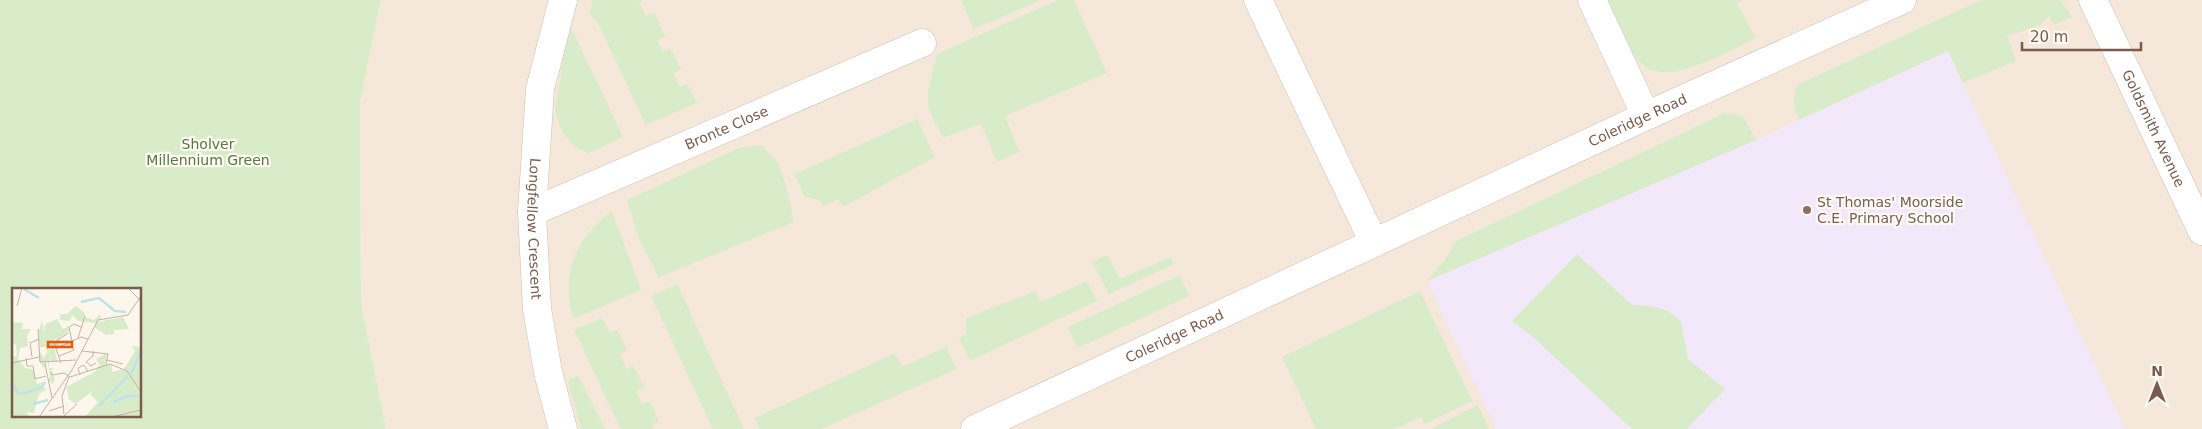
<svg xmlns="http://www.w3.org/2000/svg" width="2202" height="429" font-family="'DejaVu Sans',sans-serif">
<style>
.residential{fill:#f5e8da}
.education{fill:#f3e8fa}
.green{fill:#d8ecc9;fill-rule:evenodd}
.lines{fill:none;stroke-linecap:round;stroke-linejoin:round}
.minor-casing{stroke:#d1beb0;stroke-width:29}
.minor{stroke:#fff;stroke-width:28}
.education-dot{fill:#8d6e63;stroke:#fffaf3;stroke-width:2}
.labels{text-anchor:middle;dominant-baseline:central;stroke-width:4.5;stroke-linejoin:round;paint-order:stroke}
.street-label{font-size:14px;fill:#7a5c4d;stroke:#fffaf3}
.park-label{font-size:14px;fill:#537a41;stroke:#fffaf3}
.education-label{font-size:14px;fill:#785e54;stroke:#fffaf3;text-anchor:start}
.inset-river{fill:none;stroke:#bfe3e8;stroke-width:2.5}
.inset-road{fill:none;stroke:#c5b3a7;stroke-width:1}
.view{fill:#e8590c;fill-opacity:0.15;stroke:#e8590c;stroke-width:2.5}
.inset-edge{fill:none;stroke:#7a5c4d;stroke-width:2.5}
</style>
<rect width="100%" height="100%" fill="#fdf6ec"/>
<path class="residential" d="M381 0H2202V429H386L361 304 360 102Z"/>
<path class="education" d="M1948 51 2125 429H1496L1427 281 1756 140Z"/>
<g class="green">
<path d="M0 0H381L360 102 361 304 386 429H0ZM14 289H140V415H14Z"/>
<path d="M593 0H643L639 2 646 16 654 13 665 36 657 40 663 52 670 48 681 69 673 73 680 87 687 84 697 103 646 125 598 23 589 13Z"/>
<path d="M963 0H1041L974 29 961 1Z"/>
<path d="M1058 0H1074L1107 73 1005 116 1019 152 997 162 981 124 943 138 928 108V90L937 54Z"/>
<path d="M1607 0H1742L1737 4 1756 38C1729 50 1668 89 1642 64 1626 50 1616 19 1607 0Z"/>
<path d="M1981 0H2060L2072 17 2054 25 2049 16 2040 25 2007 36 2016 61 1963 83 1948 51 1799 120C1794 107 1791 98 1797 85Z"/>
<path d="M569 23 623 137 589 153C568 147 560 131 555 110Z"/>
<path d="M1725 113 1743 116 1756 140 1427 281 1444 261 1456 241Z"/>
<path d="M917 119 935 157 843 207 838 199 823 206 821 201 810 197 805 198 795 174Z"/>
<path d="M762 145 778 163 786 186 794 222 659 277 639 239 627 200 739 148Z"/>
<path d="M612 211 641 290 573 319C561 272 574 241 612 211Z"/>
<path d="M1577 254 1632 305 1650 306 1666 310 1676 317 1681 322 1688 359 1725 389 1687 429H1632L1534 338 1512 321Z"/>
<path d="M1107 255 1120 279 1171 257 1174 264 1109 294 1092 262Z"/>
<path d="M1180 275 1189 296 1078 348 1068 327Z"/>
<path d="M1087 281 1097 301 970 361 959 338 966 334V318L1035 291 1041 302Z"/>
<path d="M677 284 744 429H713L651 296Z"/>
<path d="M1420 291 1472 401 1425 424 1421 417 1394 429H1316L1282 357Z"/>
<path d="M602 318 610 333 617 330 627 350 620 354 627 369 634 366 644 387 636 390 642 404 650 401 659 421 652 425 654 429H621C604 397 591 363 574 330Z"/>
<path d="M946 347 957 369 821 429H760L755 418 895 353 902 367Z"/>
<path d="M578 375 605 429H581L568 381Z"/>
<path d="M1478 405 1489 429H1431Z"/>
</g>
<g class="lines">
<defs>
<g id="minor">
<path id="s1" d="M563 0 540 89 532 212 537 309 548 372 563 429"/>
<path d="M1258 0 1374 243"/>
<path d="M1592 0 1646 116"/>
<path id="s2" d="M2093 0 2202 231"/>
<path id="s3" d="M532 212 922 43"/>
<path id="s4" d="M975 429 1646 116 1902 0"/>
</g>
</defs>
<use href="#minor" class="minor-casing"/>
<use href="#minor" class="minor"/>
</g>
<circle class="education-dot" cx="1807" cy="210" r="5"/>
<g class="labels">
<g class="street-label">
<text stroke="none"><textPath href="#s4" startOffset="731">Coleridge Road</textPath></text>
<text stroke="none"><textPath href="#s3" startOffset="212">Bronte Close</textPath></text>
<text stroke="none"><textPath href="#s2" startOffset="142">Goldsmith Avenue</textPath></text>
<text stroke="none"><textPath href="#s1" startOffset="232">Longfellow Crescent</textPath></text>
<text stroke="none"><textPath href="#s4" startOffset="220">Coleridge Road</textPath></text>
</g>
<g class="park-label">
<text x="208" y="144">Sholver<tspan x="208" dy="16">Millennium Green</tspan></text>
</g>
<g class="education-label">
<text x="1817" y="202">St Thomas' Moorside<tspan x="1817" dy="16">C.E. Primary School</tspan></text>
</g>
</g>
<g transform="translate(12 288)">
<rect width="129" height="129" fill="#fdf6ec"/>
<path d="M64 18 73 25V29L82 32 88 26 89 30 83 35 66 33 60 27 58 33 48 32V26H55ZM111 29 117 41 102 42V46L94 47 82 39 85 34ZM45 31 51 41 56 39 58 42 43 54 48 55 44 59 49 58 43 60 42 55 45 49 40 54 46 74 37 72V80H42L39 82 43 90 41 96 35 91 38 90 36 75V72L32 80 27 73V62L32 70 35 64 34 59H28L26 45 30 32 32 45 33 36ZM0 34 11 35 10 41H19L15 48 16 58 8 60 6 71 13 80 22 82 25 96 34 93 30 99 35 101 27 106 22 125 15 124 17 129H0V69L5 68 4 57 0 55ZM120 58 129 59V129H73L86 114 78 106 85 100 63 116 57 111 54 99 81 85 88 78 84 71 95 65 93 76 100 77V84L112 81 123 63Z" fill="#d8ecc9"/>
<path class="inset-river" d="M12 1 27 10M69 14 87 10 103 23 114 24M119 86 129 63M0 94 6 105H13L30 99 33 94M101 114 116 108H127M21 116 36 112M87 118 116 88"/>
<path class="inset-road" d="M116 0 128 12M5 18 10 0M26 41 28 74 64 72M66 50 73 28M60 53 57 39 62 36 69 39M43 61 69 49 76 51M70 63 96 66 94 76M81 63V68L74 74 79 78 84 75M47 68 62 62 58 54M20 69 18 55 27 51M14 70 15 78H21L23 91 34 88M95 72 111 76M0 75 27 69M49 75 42 55 56 45M33 76 40 110M39 84 40 87 52 85 58 89 98 76 115 83 129 104M68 87 66 80 72 77 76 84M37 123 52 118M52 126 50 108 57 89M27 129 60 82 86 32 116 27 129 8M51 129 65 116M100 129 129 122"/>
<path class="view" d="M36 54H60V59H36Z"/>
<rect width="129" height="129" class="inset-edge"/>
</g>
<g transform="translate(2157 384)" stroke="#fffaf3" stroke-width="4" paint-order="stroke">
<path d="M0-4L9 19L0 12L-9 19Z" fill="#7a5c4d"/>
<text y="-8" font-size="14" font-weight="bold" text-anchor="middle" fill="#7a5c4d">N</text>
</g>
<path d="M2022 42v8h119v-8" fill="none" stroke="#7a5c4d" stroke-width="2.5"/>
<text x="2030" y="42" font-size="15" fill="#7a5c4d" stroke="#fffaf3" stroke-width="4" paint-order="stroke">20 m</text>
</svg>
